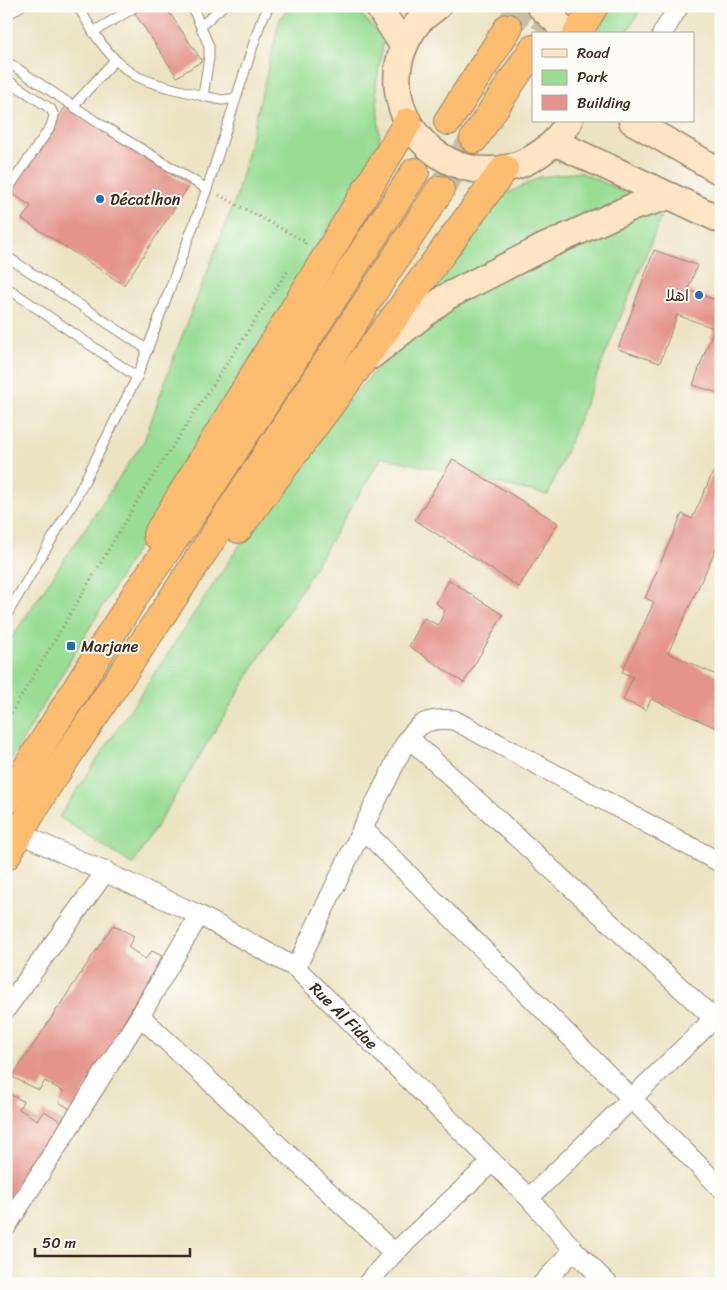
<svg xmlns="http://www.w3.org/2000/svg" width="727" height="1290" font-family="Sriracha,'Playpen Sans Arabic',sans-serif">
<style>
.green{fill:#99dd95;stroke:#6a845a}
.building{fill:#e4948c}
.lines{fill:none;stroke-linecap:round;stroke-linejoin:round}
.trunk-tunnel{stroke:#c9bea2;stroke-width:28;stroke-dasharray:28 14;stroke-linecap:butt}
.service-casing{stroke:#948670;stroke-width:11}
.minor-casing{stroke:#948670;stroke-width:21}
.secondary-casing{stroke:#948670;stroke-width:29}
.trunk-casing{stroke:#948670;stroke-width:30}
.path{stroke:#948670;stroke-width:3;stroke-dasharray:1 4;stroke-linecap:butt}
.service{stroke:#fff;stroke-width:9}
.minor{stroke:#fff;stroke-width:19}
.secondary{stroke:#fee5c5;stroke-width:26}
.trunk{stroke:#fcbd6f;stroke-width:28}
.poi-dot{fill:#1f6fb2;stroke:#fdfcf7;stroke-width:2}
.labels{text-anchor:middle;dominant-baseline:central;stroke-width:4;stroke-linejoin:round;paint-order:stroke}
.poi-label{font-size:16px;fill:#3b2a1e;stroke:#fdfcf7;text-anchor:start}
.street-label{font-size:16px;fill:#3b2a1e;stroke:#fdfcf7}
</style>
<rect width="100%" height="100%" fill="#fdfcf7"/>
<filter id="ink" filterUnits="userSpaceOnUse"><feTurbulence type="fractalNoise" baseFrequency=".02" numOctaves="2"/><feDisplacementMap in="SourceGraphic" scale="10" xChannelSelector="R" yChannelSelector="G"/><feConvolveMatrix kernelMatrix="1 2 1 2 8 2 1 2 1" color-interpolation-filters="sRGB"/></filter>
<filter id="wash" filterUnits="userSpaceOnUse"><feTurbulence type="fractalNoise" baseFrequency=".0096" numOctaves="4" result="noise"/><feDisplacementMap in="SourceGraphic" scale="20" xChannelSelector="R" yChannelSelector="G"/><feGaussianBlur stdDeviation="1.12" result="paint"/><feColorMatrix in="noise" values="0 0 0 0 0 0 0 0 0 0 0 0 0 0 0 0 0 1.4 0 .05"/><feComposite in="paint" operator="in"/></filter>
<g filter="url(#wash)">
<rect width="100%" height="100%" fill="#ece3c3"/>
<g class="green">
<path d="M289 6H354L384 39 376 85 380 142 6 768V646L144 441 172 362 237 195 280 19Z"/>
<path d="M611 6H643L625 34H597Z"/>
<path d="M580 172 620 190 661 218 548 495 382 457 133 865 59 817 298 457 380 365 491 202 540 177Z"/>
</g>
<g id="blocks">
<g class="building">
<path d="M130 6H165L202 61 177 77Z"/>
<path d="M66 106 189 186 124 285 22 219 31 206 10 192Z"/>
<path d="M654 250 697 265 688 290 721 302V394L693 385 714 328 677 315 660 363 618 349Z"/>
<path d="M453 459 558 523 519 587 415 520Z"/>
<path d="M713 472 721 475V538L668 653 721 677V725L719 729 651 699 646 710 623 700 633 677 622 672 654 602 645 598 682 514 692 519Z"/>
<path d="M449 580 503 615 464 683 409 646 424 618 438 625 445 611 436 603Z"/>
<path d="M113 925 134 936 128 947 145 959 152 951 162 956 73 1111 59 1102 64 1092 45 1081 39 1090 12 1077Z"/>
<path d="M6 1092 23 1101 19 1109 37 1120 44 1111 64 1123 6 1215Z"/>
</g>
</g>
</g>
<g filter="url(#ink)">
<use href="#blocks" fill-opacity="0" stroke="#948670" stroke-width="1"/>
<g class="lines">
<g class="trunk-tunnel">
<path d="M508 28 522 6"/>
<path d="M543 34 561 6"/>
<path d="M440 190 474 139"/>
</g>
<defs>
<g id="service">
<path d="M78 6C92 31 108 58 133 74 147 84 185 91 203 96"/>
<path d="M192 6 209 46V57L203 96 222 100 236 98"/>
<path d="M6 16 21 6"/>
<path d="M201 26 223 6"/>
<path d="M93 32 132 9"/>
<path d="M6 61 97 122 207 189"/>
<path d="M6 79 51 109 54 116 51 126 6 192"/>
<path d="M6 98 15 85"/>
<path d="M73 106 115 60"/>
<path d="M6 256 148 350"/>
<path d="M6 287 137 377"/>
<path d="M6 616 74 502 137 377 207 189 260 24 269 6"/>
</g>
<g id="minor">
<path d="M662 34 679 6"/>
<path d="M409 738 721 1025"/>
<path d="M362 828 721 1188"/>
<path id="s1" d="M19 833 199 915 296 968 529 1198 574 1250 608 1284"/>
<path d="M296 968C326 905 355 842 387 780 396 762 405 737 421 725 430 719 444 719 454 720L721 863"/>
<path d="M6 1009 106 871"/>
<path d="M140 1016 394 1253"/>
<path d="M529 1198 721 1012"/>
<path d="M6 1227 140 1016 199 915"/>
<path d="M367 1284 394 1253 492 1162"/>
<path d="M542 1284 574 1250"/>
</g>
<g id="secondary">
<path d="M378 6 404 47"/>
<path d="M438 6C431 12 422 17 417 24 350 115 469 221 553 143 559 137 564 128 569 121"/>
<path d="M540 6 557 22 565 34"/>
<path d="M632 121 721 172"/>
<path d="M554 142 721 220"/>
<path d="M371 356 446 297 544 247 630 208 670 196"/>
</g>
<g id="trunk">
<path d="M577 34 594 6"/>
<path d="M448 121 508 28"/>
<path d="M474 139 533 49"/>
<path d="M238 529 504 169"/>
<path d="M157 535 408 122"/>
<path d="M6 801 138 591 206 494 415 172"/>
<path d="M6 856 46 788 175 595 440 190"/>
</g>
</defs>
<use href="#service" class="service-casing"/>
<use href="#minor" class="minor-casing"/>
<use href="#secondary" class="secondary-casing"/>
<use href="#trunk" class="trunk-casing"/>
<g class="path">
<path d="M219 195 306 242 305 244"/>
<path d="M6 722 144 490 288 270"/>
</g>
<use href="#service" class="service"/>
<use href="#minor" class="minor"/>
<use href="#secondary" class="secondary"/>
<use href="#trunk" class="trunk"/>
</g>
</g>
<g class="poi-dot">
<circle cx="100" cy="199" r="5"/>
<circle cx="699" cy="295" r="5"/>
<rect x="66" y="641" width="10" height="10" rx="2.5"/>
</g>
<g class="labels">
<g class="poi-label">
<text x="110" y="199">Décatlhon</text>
<text x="689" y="295" text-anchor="end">اهلا</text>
<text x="81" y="646">Marjane</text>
</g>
<g class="street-label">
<text stroke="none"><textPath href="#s1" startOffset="376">Rue Al Fidae</textPath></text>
</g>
</g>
<rect width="727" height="1290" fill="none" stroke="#fdfcf7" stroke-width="25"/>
<rect x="532" y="32" width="162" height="90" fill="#fdfcf7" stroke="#afa8a0"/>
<rect x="542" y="49" width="25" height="8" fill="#fee5c5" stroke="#afa8a0"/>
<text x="577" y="58" font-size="15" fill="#3b2a1e">Road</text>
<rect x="542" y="70" width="25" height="15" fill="#99dd95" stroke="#afa8a0"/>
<text x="577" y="82" font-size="15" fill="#3b2a1e">Park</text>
<rect x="542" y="95" width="25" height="15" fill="#e4948c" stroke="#afa8a0"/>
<text x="577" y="108" font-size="15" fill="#3b2a1e">Building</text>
<path d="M35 1248v8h155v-8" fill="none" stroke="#3b2a1e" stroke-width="2.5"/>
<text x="42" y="1248" font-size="15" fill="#3b2a1e" stroke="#fdfcf7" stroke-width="4" paint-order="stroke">50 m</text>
</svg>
